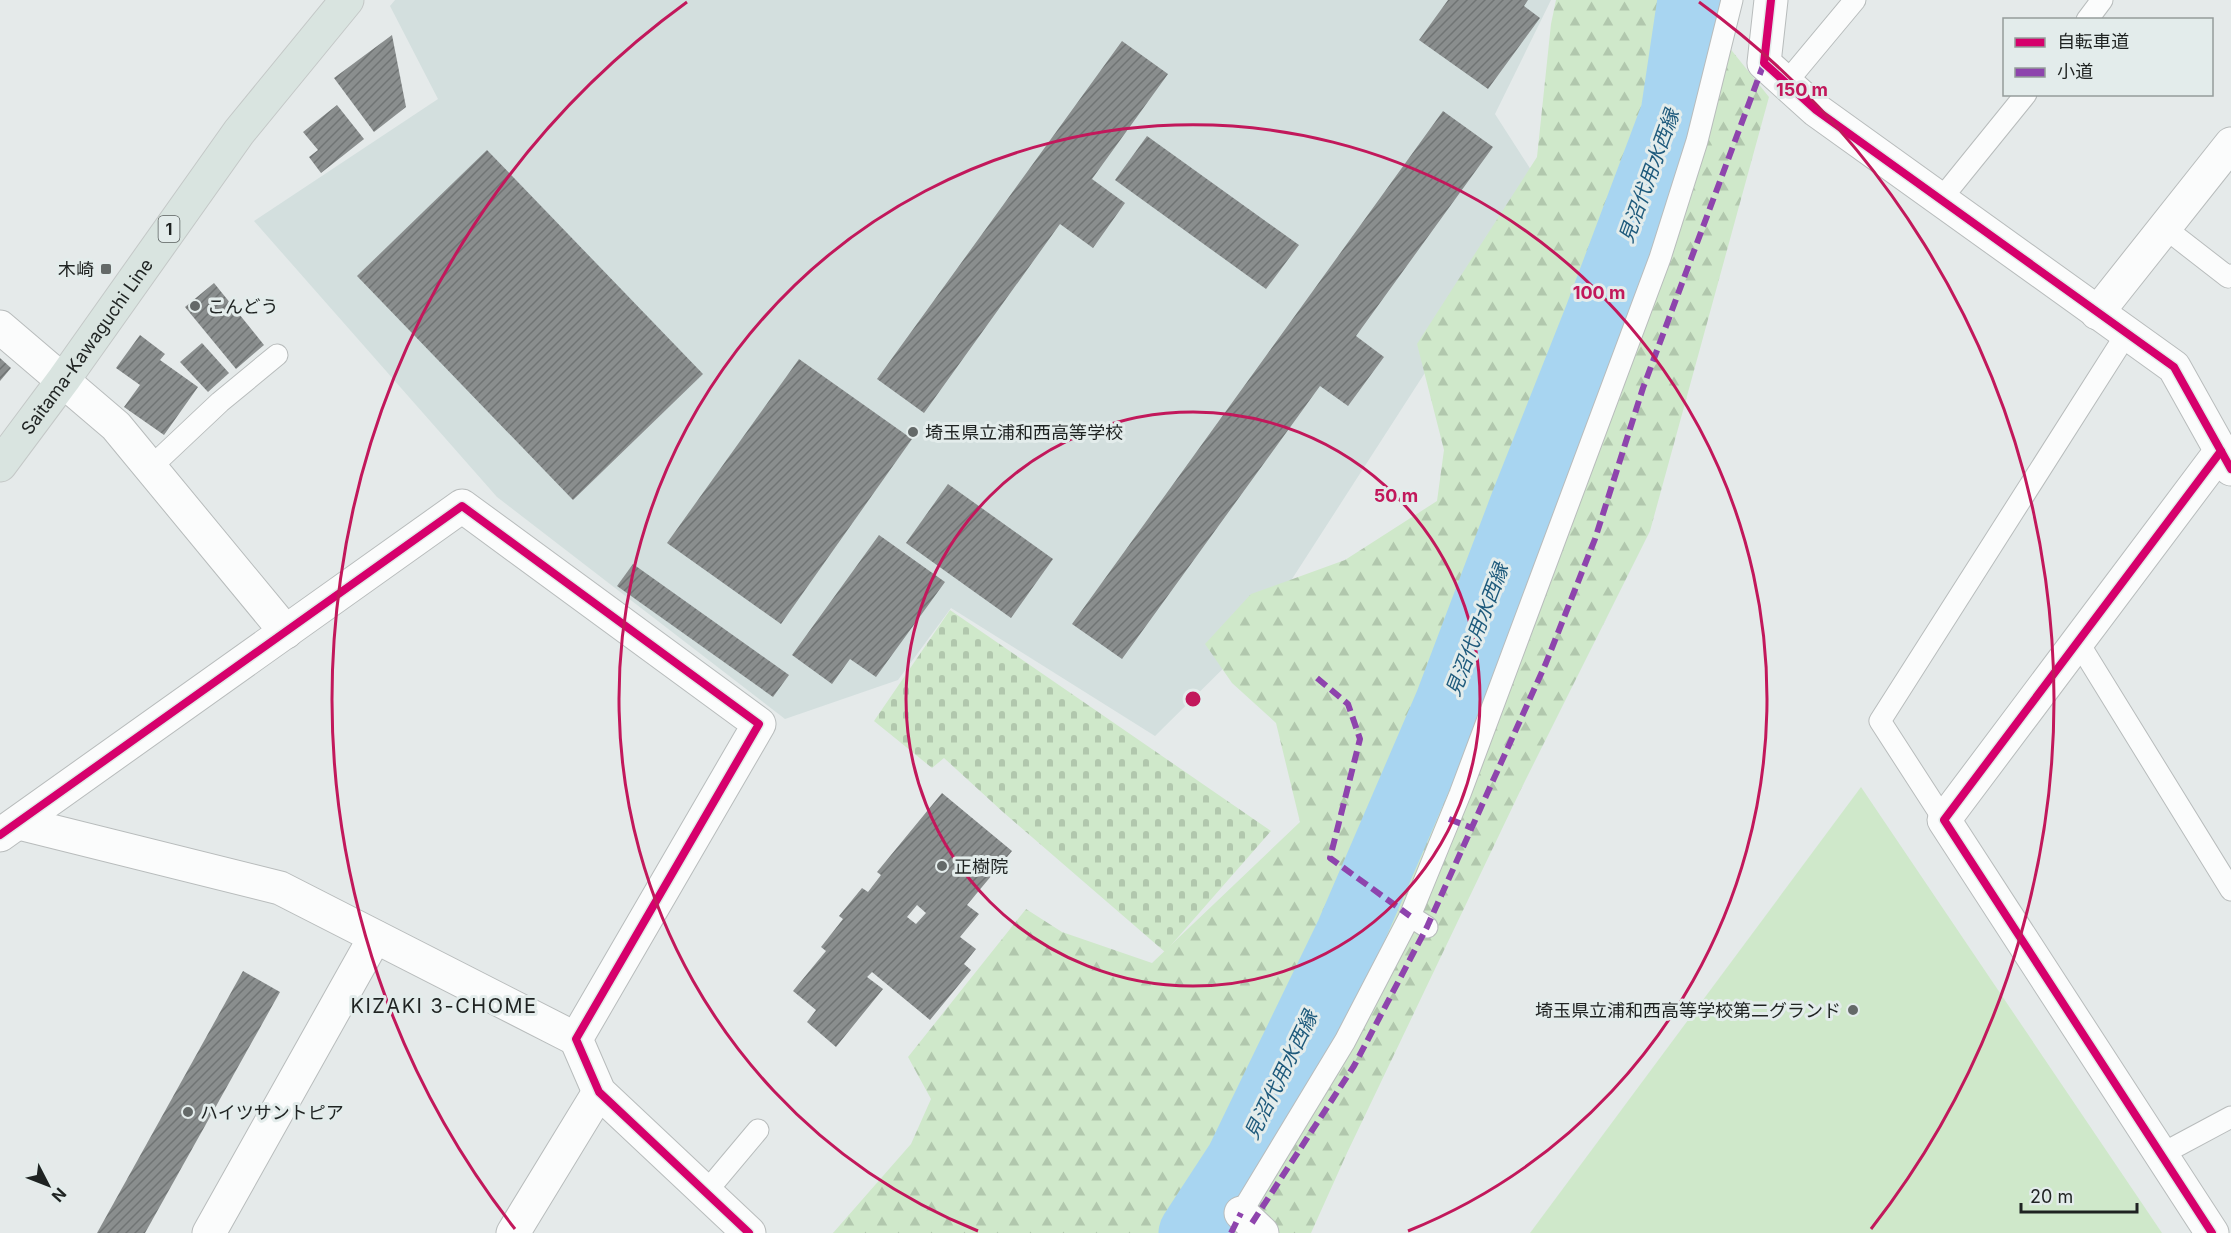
<svg xmlns="http://www.w3.org/2000/svg" width="2231" height="1233" font-family="Inter,'Noto Sans JP',sans-serif">
<style>
.built{fill:#d3dfde}
.forest{fill:url(#forest-firs)}
.cemetery{fill:url(#cemetery-stones)}
.park{fill:#cfe8ca}
.lines{fill:none;stroke-linecap:round;stroke-linejoin:round}
.river{stroke:#a8d5f1;stroke-width:69}
.building{fill:url(#building-hatch);fill-rule:evenodd}
.service-casing{stroke:#b8bcbc;stroke-width:23}
.minor-casing{stroke:#b8bcbc;stroke-width:35}
.primary-casing{stroke:#c4c8c7;stroke-width:35}
.service{stroke:#fbfcfc;stroke-width:21}
.minor{stroke:#fbfcfc;stroke-width:33}
.primary{stroke:#d9e4e0;stroke-width:33}
.quiet{stroke:#8e44ad;stroke-width:6;stroke-dasharray:12 6;stroke-linecap:butt}
.cycleway-casing{stroke:#e3eceb;stroke-width:11}
.cycleway{stroke:#d6006c;stroke-width:8}
.ring{fill:none;stroke:#c2185b;stroke-width:3}
.poi-dot{fill:#646968;stroke:#e3eceb;stroke-width:2}
.labels{text-anchor:middle;dominant-baseline:central;stroke-width:6;stroke-linejoin:round;paint-order:stroke}
.shield{fill:#e3eceb;stroke:#5a5f5e;stroke-width:1.5}
.shield-label{font-size:16px;font-weight:bold;fill:#1f2322}
.poi-label{font-size:18px;fill:#1f2322;stroke:#e3eceb;text-anchor:start}
.street-label{font-size:18px;fill:#1f2322;stroke:#e3eceb}
.water-label{font-size:20px;font-style:italic;fill:#1e5a7c;stroke:#e3eceb}
.neighbourhood-label{font-size:20px;letter-spacing:1.5px;fill:#1f2322;stroke:#e3eceb}
.centre{fill:#c2185b;stroke:#e3eceb;stroke-width:3}
.ring-label{font-size:18px;text-anchor:middle;font-weight:bold;fill:#c2185b;stroke:#e3eceb;stroke-width:6;stroke-linejoin:round;paint-order:stroke}
</style>
<defs>
<pattern id="forest-firs" width="22" height="20" patternUnits="userSpaceOnUse" patternTransform="scale(1.5)"><rect width="22" height="20" fill="#cfe8ca"/><path d="M5 1l3.5 6h-7zM16 11l3.5 6h-7z" fill="#b1c7ad"/></pattern>
<pattern id="cemetery-stones" width="16" height="16" patternUnits="userSpaceOnUse" patternTransform="scale(1.5)"><rect width="16" height="16" fill="#cfe8ca"/><path d="M2 7V4a2 2 0 0 1 4 0v3zM10 15v-3a2 2 0 0 1 4 0v3z" fill="#b1c7ad"/></pattern>
<pattern id="building-hatch" width="6" height="6" patternUnits="userSpaceOnUse" patternTransform="scale(1.5)"><rect width="6" height="6" fill="#8a8e8e"/><path d="M-1 1l2-2M0 6l6-6M5 7l2-2" fill="none" stroke="#707474"/></pattern>
</defs>
<rect width="100%" height="100%" fill="#e5eaea"/>
<path class="built" d="M395 0H1551L1495 114 1540 184 1428 368 1254 638 1155 736 951 608 898 680 785 719 497 497 254 221 438 99 390 6Z"/>
<path class="forest" d="M1556 0H1720L1712 26 1769 97 1650 531 1523 785 1347 1153 1311 1233H833L911 1144 931 1099 908 1057 1026 909 1062 932 1152 963 1300 822 1276 723 1232 683 1205 644 1251 594 1345 560 1437 501 1444 450 1417 344 1537 157 1551 24Z"/>
<path class="cemetery" d="M950 610 1271 831 1165 952 1003 812 944 758 932 768 874 721Z"/>
<path class="park" d="M1861 787 2162 1233H1530Z"/>
<g class="lines">
<path class="river" d="M1193 1233 1240 1161 1350 934 1449 704 1525 503 1598 319 1675 114 1692 0"/>
</g>
<g class="building">
<path d="M1448 0H1528L1524 6 1540 18 1488 89 1419 40Z"/>
<path d="M392 35 406 107 374 132 334 78Z"/>
<path d="M1122 41 1168 74 1092 179 1125 203 1093 248 1060 224 924 413 877 379Z"/>
<path d="M337 105 364 139 321 173 309 157 318 150 303 132Z"/>
<path d="M1443 111 1493 147 1356 336 1384 357 1348 406 1320 386 1122 659 1072 624Z"/>
<path d="M1147 136 1299 245 1266 289 1115 180Z"/>
<path d="M487 150 703 374 573 500 357 276Z"/>
<path d="M214 283 264 345 236 369 185 307Z"/>
<path d="M140 335 165 354 160 360 198 387 164 435 124 407 140 385 116 368Z"/>
<path d="M202 343 229 373 208 392 180 362Z"/>
<path d="M0 358 11 368 0 381Z"/>
<path d="M799 359 912 439 781 624 667 543Z"/>
<path d="M948 484 1053 559 1011 618 906 543Z"/>
<path d="M879 535 945 582 876 677 850 659 832 684 792 655Z"/>
<path d="M633 564 789 675 773 697 617 586Z"/>
<path d="M942 793 1012 851 967 905 979 914 960 937 976 949 964 964 971 970 930 1020 872 972 867 977 883 989 836 1047 807 1022 816 1010 793 991 826 951 821 947 843 919 839 916 862 888 868 892 881 875 877 872ZM917 905 926 913 916 924 907 917Z"/>
<path d="M243 971 280 992 145 1233H97Z"/>
</g>
<g class="lines">
<defs>
<g id="service">
<path d="M2087 20 2102 0"/>
<path d="M1785 84 1855 0"/>
<path d="M1941 199 2026 94"/>
<path d="M2165 228 2228 277 2231 275"/>
<path d="M151 467 220 402 277 355"/>
<path d="M2078 642 2231 890"/>
<path d="M1944 820 1880 721 2127 333"/>
<path d="M1410 916 1427 927"/>
<path d="M2160 1155 2231 1117"/>
<path d="M706 1192 758 1130"/>
<path d="M1241 1213 1345 1041 1410 916 1460 794 1660 258 1697 141 1732 0"/>
</g>
<g id="minor">
<path d="M1771 0 1764 63 1816 110 2174 367 2231 469"/>
<path d="M2097 313 2231 144"/>
<path d="M0 327 116 426 286 632"/>
<path d="M19 823 280 888 576 1039"/>
<path d="M0 835 462 506 759 724 576 1039 599 1092 749 1233"/>
<path d="M1241 1213 1262 1233"/>
<path d="M209 1233 375 937"/>
<path d="M513 1233 599 1092"/>
<path d="M2212 1233 1944 820 2221 451"/>
</g>
<g id="primary">
<path id="s1" d="M0 465 64 379 239 132 347 0"/>
</g>
</defs>
<use href="#service" class="service-casing"/>
<use href="#minor" class="minor-casing"/>
<use href="#primary" class="primary-casing"/>
<use href="#service" class="service"/>
<use href="#minor" class="minor"/>
<use href="#primary" class="primary"/>
<g class="quiet">
<path d="M1317 678 1348 704 1360 739 1330 858 1410 916"/>
<path d="M1449 819 1472 828"/>
<path d="M1252 1223 1354 1066 1427 927 1546 663 1595 539 1643 388 1764 63"/>
<path d="M1231 1233 1241 1213"/>
</g>
<defs>
<g id="cycleway">
<path d="M1771 0 1764 63 1816 110 2174 367 2231 469"/>
<path d="M0 835 462 506 759 724 576 1039 599 1092 749 1233"/>
<path d="M2212 1233 1944 820 2221 451"/>
</g>
</defs>
<use href="#cycleway" class="cycleway-casing"/>
<use href="#cycleway" class="cycleway"/>
</g>
<g class="ring">
<circle cx="1193" cy="699" r="287"/>
<path d="M978 1231A574 574 0 1 1 1408 1231"/>
<path d="M515 1229A861 861 0 0 1 687 2M1699 2A861 861 0 0 1 1871 1229"/>
</g>
<g class="poi-dot">
<rect x="100" y="263" width="12" height="12" rx="3"/>
<circle cx="195" cy="306" r="6"/>
<circle cx="913" cy="432" r="6"/>
<circle cx="942" cy="866" r="6"/>
<circle cx="1853" cy="1010" r="6"/>
<circle cx="188" cy="1112" r="6"/>
</g>
<g class="labels">
<rect class="shield" x="158.5" y="216" width="21" height="26" rx="4.5"/>
<g class="shield-label">
<text x="169" y="229">1</text>
</g>
<g class="poi-label">
<text x="94" y="269" text-anchor="end">木崎</text>
<text x="207" y="306">こんどう</text>
<text x="925" y="432">埼玉県立浦和西高等学校</text>
<text x="954" y="866">正樹院</text>
<text x="1841" y="1010" text-anchor="end">埼玉県立浦和西高等学校第二グランド</text>
<text x="200" y="1112">ハイツサントピア</text>
</g>
<g class="street-label">
<text stroke="none"><textPath href="#s1" startOffset="147">Saitama-Kawaguchi Line</textPath></text>
</g>
<g class="water-label">
<text transform="translate(1649 176) rotate(-70)">見沼代用水西縁</text>
<text transform="translate(1477 630) rotate(-69)">見沼代用水西縁</text>
<text transform="translate(1281 1075) rotate(-64)">見沼代用水西縁</text>
</g>
<g class="neighbourhood-label">
<text x="444" y="1006">KIZAKI 3-CHOME</text>
</g>
</g>
<circle cx="1193" cy="699" r="9" class="centre"/>
<g class="ring-label">
<text x="1802" y="96">150 m</text>
<text x="1599" y="299">100 m</text>
<text x="1396" y="502">50 m</text>
</g>
<rect x="2003" y="18" width="210" height="78" fill="#e3eceb" stroke="#959c9b" stroke-width="1.5"/>
<rect x="2015" y="38" width="30" height="9" fill="#d6006c" stroke="#959c9b" stroke-width="1.5"/>
<text x="2057" y="48" font-size="18" fill="#1f2322">自転車道</text>
<rect x="2015" y="68" width="30" height="9" fill="#8e44ad" stroke="#959c9b" stroke-width="1.5"/>
<text x="2057" y="78" font-size="18" fill="#1f2322">小道</text>
<g transform="translate(48 1185) rotate(132)" stroke="#e3eceb" stroke-width="4.5" paint-order="stroke">
<path d="M0-4.5L10 22L0 15L-10 22Z" fill="#1f2322"/>
<text y="-9" font-size="16" font-weight="bold" text-anchor="middle" fill="#1f2322">N</text>
</g>
<path d="M2021 1203v9h116v-9" fill="none" stroke="#1f2322" stroke-width="3"/>
<text x="2030" y="1203" font-size="18" fill="#1f2322" stroke="#e3eceb" stroke-width="4.5" paint-order="stroke">20 m</text>
</svg>
